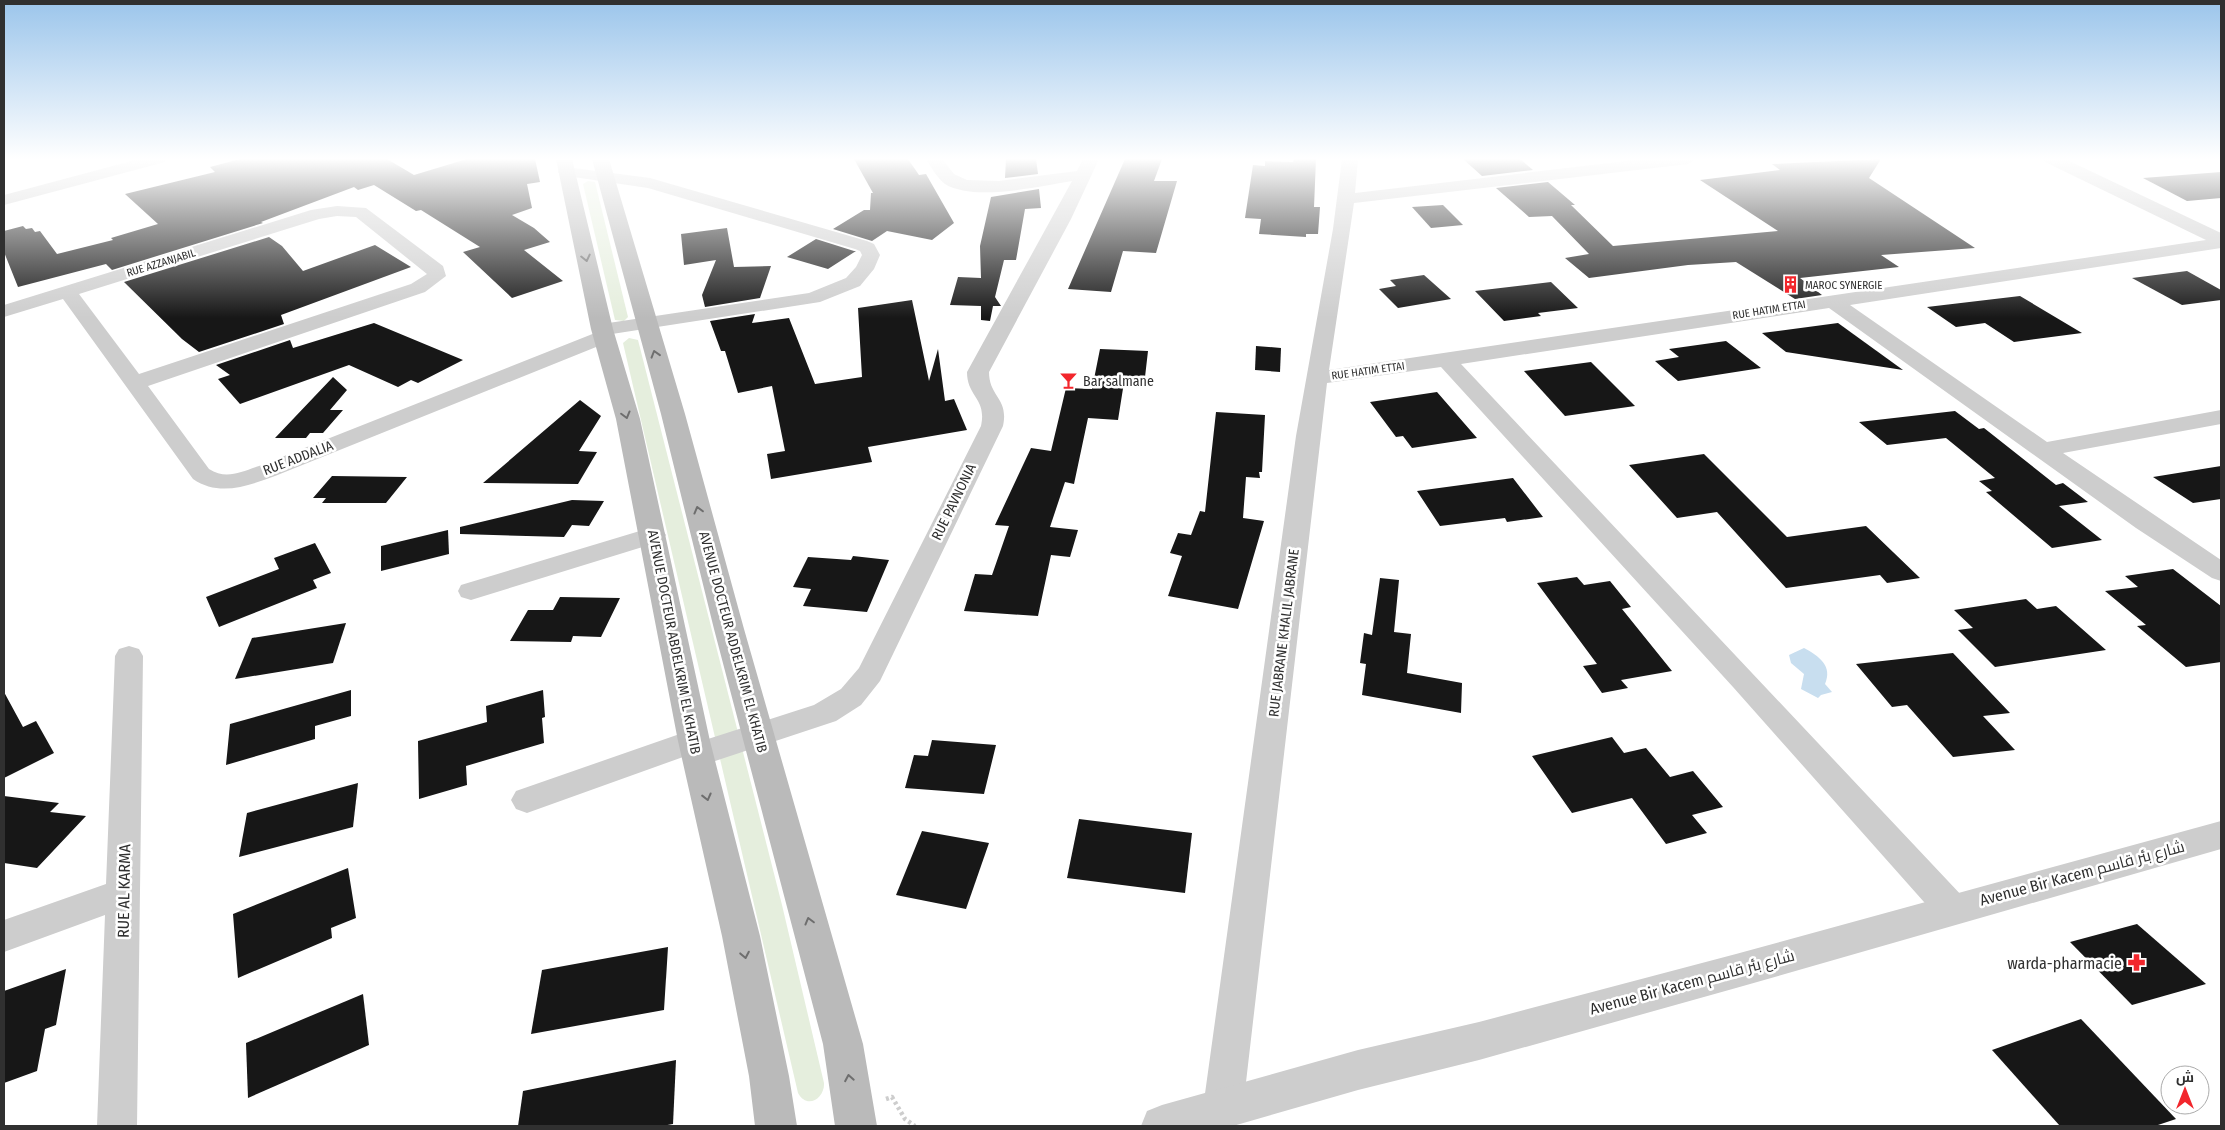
<svg xmlns="http://www.w3.org/2000/svg" width="2225" height="1130" font-family="'Fira Sans Condensed',Cairo,sans-serif">
<style>
.green{fill:#e5eedd}
.water{fill:#c8deef}
.building{fill:#171717}
.lines{fill:none;stroke-linecap:round;stroke-linejoin:round}
.path{stroke:#cdcdcd;stroke-width:4.5;stroke-dasharray:3 3;stroke-linecap:butt}
.minor{fill:#cdcdcd;fill-rule:evenodd}
.tertiary{fill:#cdcdcd;fill-rule:evenodd}
.secondary{fill:#bababa;fill-rule:evenodd}
.oneway{stroke:#6e6e6e}
.labels{text-anchor:middle;dominant-baseline:central;stroke-width:5;stroke-linejoin:round;paint-order:stroke}
.far-street-label{font-size:11px;fill:#303030;stroke:#fff}
.far-poi-label{font-size:11px;fill:#303030;stroke:#fff;text-anchor:start}
.poi-label{font-size:14px;fill:#303030;stroke:#fff;text-anchor:start}
.street-label{font-size:14px;fill:#303030;stroke:#fff}
.near-street-label{font-size:16px;fill:#303030;stroke:#fff}
.near-poi-label{font-size:16px;fill:#303030;stroke:#fff;text-anchor:end}
</style>
<rect width="100%" height="100%" fill="#fff"/>
<g class="green">
<path d="M588 181 595 182 628 317 624 321 615 320 583 184Z"/>
<path d="M629 338 638 340 782 905 824 1083C825 1098 807 1110 798 1093L623 343Z"/>
</g>
<path class="water" d="M1804 648C1819 656 1833 666 1825 684L1832 692 1821 695 1818 698 1801 689 1804 674 1791 663 1789 655Z"/>
<g class="building">
<path d="M240 159H387L414 175 467 159H535L540 182 527 184 532 208 512 215 534 228 550 242 524 250 563 281 512 298 463 252 480 247 421 210 416 211 374 185 358 190 354 187 261 222 263 223 112 270 106 264 18 287 4 252V231L23 226 26 229 32 228 35 232 40 231 57 254 113 240 111 238 158 224 125 194 215 172 210 167Z"/>
<path d="M854 159H908L919 175 926 174 954 223 932 240 887 231 872 241 833 229 864 210H870L871 193H873Z"/>
<path d="M1006 159H1036L1038 174 1005 178Z"/>
<path d="M1125 159H1162L1154 181H1177L1156 253 1123 251 1111 292 1068 289Z"/>
<path d="M1294 159H1316L1314 207H1320L1318 234H1306V237L1259 234 1261 219 1245 218 1253 165 1265 166V161L1293 162Z"/>
<path d="M1463 159H1520L1533 170 1482 176Z"/>
<path d="M1881 159 1869 178 1975 248 1881 255 1899 267 1800 278 1822 295 1795 299 1736 262 1688 265 1589 278 1565 258 1589 254 1552 216 1529 217 1496 188 1548 182 1575 205H1571L1613 246 1778 231 1700 180 1780 170 1772 164Z"/>
<path d="M2221 172V198L2187 201 2143 178Z"/>
<path d="M1039 189 1041 208 1025 209 1016 260H1004L995 297 1001 306H993L990 321 981 320V306L950 305 958 277 981 278 980 246 991 197Z"/>
<path d="M1443 205 1463 225 1431 228 1412 207Z"/>
<path d="M727 228 734 267 771 266 760 298 705 307 702 295 716 260 684 265 681 234Z"/>
<path d="M269 237 282 246 303 271 375 245 411 267 281 315 284 324 199 352 182 339 124 282Z"/>
<path d="M816 239 854 251H856L828 269 787 257Z"/>
<path d="M2187 271 2221 290V300L2182 305 2132 278Z"/>
<path d="M1424 275 1451 299 1398 308 1379 289 1396 286 1390 280Z"/>
<path d="M1551 282 1578 308 1538 313 1541 316 1504 321 1475 291Z"/>
<path d="M2020 296 2082 333 2014 342 1985 323 1956 327 1927 307Z"/>
<path d="M912 300 929 381 938 349 945 401 954 399 967 430 868 447 872 462 771 479 767 454 785 451 772 386 738 393 725 351H721L710 321 755 314 752 323 789 318 815 384 862 377 858 308Z"/>
<path d="M374 323 463 360 418 383 411 380 398 387 349 365 240 404 218 379 230 375 216 365 290 340 293 348Z"/>
<path d="M1838 323 1903 370 1786 352 1762 333Z"/>
<path d="M1726 341 1761 368 1678 381 1655 361 1679 357 1669 349Z"/>
<path d="M1256 346 1281 348 1280 372 1255 370Z"/>
<path d="M1100 349 1148 351 1145 377 1125 376 1118 420 1088 418 1074 484 1065 482 1050 527 1078 530 1070 557 1051 555 1038 616 964 611 975 574 992 575 1009 526 995 525 1031 448 1051 451 1066 388 1092 389Z"/>
<path d="M1591 362 1635 406 1565 416 1524 371Z"/>
<path d="M333 377 347 390 330 410H343L323 433H310L306 438H275Z"/>
<path d="M1437 392 1477 438 1412 448 1403 436 1396 437 1370 402Z"/>
<path d="M580 400 601 416 579 451 597 452 578 484 483 483Z"/>
<path d="M1955 411 1979 429 1984 428 2056 485 2063 483 2088 502 2059 506 2102 540 2052 548 1986 492 1992 491 1979 481 1995 478 1946 438 1887 445 1859 422Z"/>
<path d="M1216 412 1265 415 1262 472H1259L1260 478 1246 477 1243 518 1264 521 1238 609 1168 596 1182 556 1170 553 1178 533 1191 535 1200 511 1205 512Z"/>
<path d="M1704 454 1787 537 1866 526 1920 578 1887 583 1880 575 1786 588 1717 512 1677 518 1629 465Z"/>
<path d="M2221 466V499L2193 503 2153 477Z"/>
<path d="M332 476 407 477 386 503H322L326 498H313Z"/>
<path d="M1513 478 1543 517 1507 522 1505 518 1440 526 1417 491Z"/>
<path d="M572 500 604 501 589 526 572 525 564 537 460 534V527Z"/>
<path d="M448 530 449 554 381 571V546Z"/>
<path d="M315 543 331 573 313 580 317 588 219 627 206 597 279 569 274 558Z"/>
<path d="M853 556 889 560 867 612 803 606 811 589 793 587 808 557 851 560Z"/>
<path d="M2173 569 2221 606V662L2186 667 2137 626 2146 625 2105 591 2138 587 2125 576Z"/>
<path d="M1577 577 1584 585 1610 581 1631 607 1622 609 1672 671 1621 680 1628 688 1602 693 1583 666 1597 664 1537 583Z"/>
<path d="M1380 578 1399 580 1394 632 1411 634 1407 673 1462 683 1461 713 1362 695 1366 664 1360 663 1364 633 1372 635Z"/>
<path d="M560 597 620 598 601 637 573 636 571 642 510 641 528 610H553Z"/>
<path d="M2026 599 2037 609 2056 606 2106 650 1995 667 1958 630 1973 628 1954 610Z"/>
<path d="M346 623 333 663 235 679 252 638Z"/>
<path d="M1953 653 2010 713 1983 716 2015 750 1953 757 1907 705 1892 707 1856 664Z"/>
<path d="M351 690V716L315 726V739L226 765 230 724Z"/>
<path d="M543 690 545 717 542 718 544 743 466 766 467 785 419 799 418 741 487 722 486 706Z"/>
<path d="M4 692 23 727 36 721 54 753 4 778Z"/>
<path d="M1612 737 1624 753 1646 748 1670 777 1693 771 1723 807 1692 815 1707 833 1666 844 1632 798 1572 813 1532 756Z"/>
<path d="M932 740 996 745 984 794 905 788 914 755 928 756Z"/>
<path d="M358 783 353 827 239 857 247 813Z"/>
<path d="M4 796 59 803 50 812 86 816 37 868 4 863Z"/>
<path d="M1079 819 1192 833 1185 893 1067 878Z"/>
<path d="M922 831 989 843 966 909 896 895Z"/>
<path d="M348 868 356 918 331 928 332 938 238 978 233 914Z"/>
<path d="M2137 924 2206 984 2132 1005 2070 942Z"/>
<path d="M668 947 664 1010 531 1034 542 970Z"/>
<path d="M66 969 56 1025 45 1029 37 1071 4 1083V991Z"/>
<path d="M363 994 369 1045 248 1098 246 1043Z"/>
<path d="M2081 1019 2176 1119 2155 1126H2060L1992 1050Z"/>
<path d="M676 1060 673 1124 662 1126H518L523 1091Z"/>
</g>
<g class="lines">
<path class="path" d="M886 1099 892 1097 905 1119 915 1126"/>
<g class="minor">
<path d="M139 159H167L165 162 4 205V195Z"/>
<path d="M926 159H942L954 174 967 180 999 181 1077 171 1083 159H1099L1071 219 989 372C989 397 1009 398 1003 426L880 681 861 705 836 721 697 767 686 763 683 757 527 813 516 809 511 800 516 791 694 729 705 733 708 739 814 705 841 689 859 668 981 426C987 398 967 397 967 372L1072 181C1039 186 975 202 945 184 937 178 932 168 926 159Z"/>
<path d="M1342 159H1358L1355 193 1644 159H1696L1688 164 1354 203 1329 370 2206 240 2045 162 2043 159H2065L2221 233V248L1850 305 2047 442 2221 410V424L2063 453 2221 560V581L2212 578 2136 528 1829 308 1461 364 1964 898 1969 909 1964 920 1952 924 1940 920 1733 687 1441 367 1327 383 1243 1108 1237 1122C1226 1127 1220 1127 1209 1122L1203 1108 1296 436 1333 229Z"/>
<path d="M566 167 650 178 867 241 874 244 880 255 874 269 860 286 820 302 612 334 614 337 611 341 275 476C248 486 219 497 193 479L63 299 4 317V305L311 210 337 206 366 208 443 266 446 276 425 292 148 386 209 469C226 480 241 472 259 466L595 333 592 329 595 325 809 293 846 278 856 267 862 255 860 251 855 249 648 188 560 175 558 172 560 169ZM337 216 356 217 427 274 411 284 139 374 79 294 319 219Z"/>
<path d="M653 527 662 529 666 535 662 541 471 600 461 597 458 591 461 585Z"/>
<path d="M129 646 139 649 143 656 137 1126H97L105 915 4 952V920L106 884 115 656 119 649Z"/>
</g>
<path class="tertiary" d="M2221 821V849L1736 988 1479 1060 1358 1090 1233 1126H1141L1147 1111 1162 1105 1358 1050 1479 1022 1736 954Z"/>
<g class="secondary">
<path d="M556 159H572L613 329 640 419 710 741 760 936 789 1076 797 1126H755L749 1076 722 936 678 741 616 419 591 329Z"/>
<path d="M592 159H609L685 414 744 629 863 1044 877 1126H835L823 1044 714 629 661 414Z"/>
</g>
</g>
<defs><path id="oneway-chevron" d="M-2-3.5L2.5 0L-2 3.5" fill="none" stroke-width="1.6" stroke-linecap="round" stroke-linejoin="round" transform="scale(1.25)"/></defs>
<g class="oneway">
<use href="#oneway-chevron" transform="translate(586 258) rotate(77)"/>
<use href="#oneway-chevron" transform="translate(655 354) rotate(-107)"/>
<use href="#oneway-chevron" transform="translate(626 415) rotate(75)"/>
<use href="#oneway-chevron" transform="translate(698 510) rotate(-105)"/>
<use href="#oneway-chevron" transform="translate(707 797) rotate(76)"/>
<use href="#oneway-chevron" transform="translate(809 921) rotate(-105)"/>
<use href="#oneway-chevron" transform="translate(745 955) rotate(79)"/>
<use href="#oneway-chevron" transform="translate(849 1078) rotate(-100)"/>
</g>
<linearGradient id="sky" x2="0" y2="1"><stop stop-color="#9bc5eb"/><stop offset="0.5" stop-color="#fff"/><stop offset="1" stop-color="#fff" stop-opacity="0"/></linearGradient>
<rect width="2225" height="318" fill="url(#sky)"/>
<defs>
<symbol id="building-bare" viewBox="-9 -9 18 18"><path d="M-4-6H4V6H1V3H-1V6H-4ZM-2.5-4.3h1.7v1.8h-1.7ZM.8-4.3h1.7v1.8H.8ZM-2.5-1h1.7V.8h-1.7ZM.8-1h1.7V.8H.8Z" fill="#f2262c" stroke="#fff" stroke-width="2.5" paint-order="stroke"/></symbol>
<symbol id="bar-bare" viewBox="-9 -9 18 18"><path d="M-6-5H6L.8 .8V4.5H3.5V6h-7V4.5H-.8V.8Z" fill="#f2262c" stroke="#fff" stroke-width="2.5" paint-order="stroke"/></symbol>
<symbol id="pharmacy-bare" viewBox="-9 -9 18 18"><path d="M-2-6h4v4h4v4h-4v4h-4v-4h-4v-4h4Z" fill="#f2262c" stroke="#fff" stroke-width="2.5" paint-order="stroke"/></symbol>
</defs>
<g fill-rule="evenodd">
<use href="#building-bare" x="1778" y="272" width="25" height="25"/>
<use href="#bar-bare" x="1056" y="368" width="25" height="25"/>
<use href="#pharmacy-bare" x="2124" y="950" width="25" height="25"/>
</g>
<g class="labels">
<g class="far-street-label">
<text transform="translate(161 263) rotate(-17)">RUE AZZANJABIL</text>
<text transform="translate(1769 310) rotate(-9)">RUE HATIM ETTAI</text>
<text transform="translate(1368 371) rotate(-8)">RUE HATIM ETTAI</text>
</g>
<g class="far-poi-label">
<text x="1805" y="285">MAROC SYNERGIE</text>
</g>
<g class="poi-label">
<text x="1083" y="381">Bar salmane</text>
</g>
<g class="street-label">
<text transform="translate(298 458) rotate(-21)">RUE ADDALIA</text>
<text transform="translate(954 502) rotate(-64)">RUE PAVNONIA</text>
<text transform="translate(1284 633) rotate(-83)">RUE JABRANE KHALIL JABRANE</text>
<text transform="translate(674 642) rotate(79)">AVENUE DOCTEUR ABDELKRIM EL KHATIB</text>
<text transform="translate(733 642) rotate(75)">AVENUE DOCTEUR ADDELKRIM EL KHATIB</text>
</g>
<g class="near-street-label">
<text transform="translate(2082 873) rotate(-15)">Avenue Bir Kacem شارع بئر قاسم</text>
<text transform="translate(124 891) rotate(-89)">RUE AL KARMA</text>
<text transform="translate(1692 982) rotate(-15)">Avenue Bir Kacem شارع بئر قاسم</text>
</g>
<g class="near-poi-label">
<text x="2122" y="963">warda-pharmacie</text>
</g>
</g>
<rect width="2225" height="1130" fill="none" stroke="#303030" stroke-width="10"/>
<g transform="translate(2185 1090)"><circle r="24" fill="#ffffff" stroke="#acacac"/>
<path d="M0-4L9 19L0 12L-9 19Z" fill="#f2262c"/>
<text y="-8" font-size="14" font-weight="bold" text-anchor="middle" fill="#303030">ش</text>
</g>
</svg>
